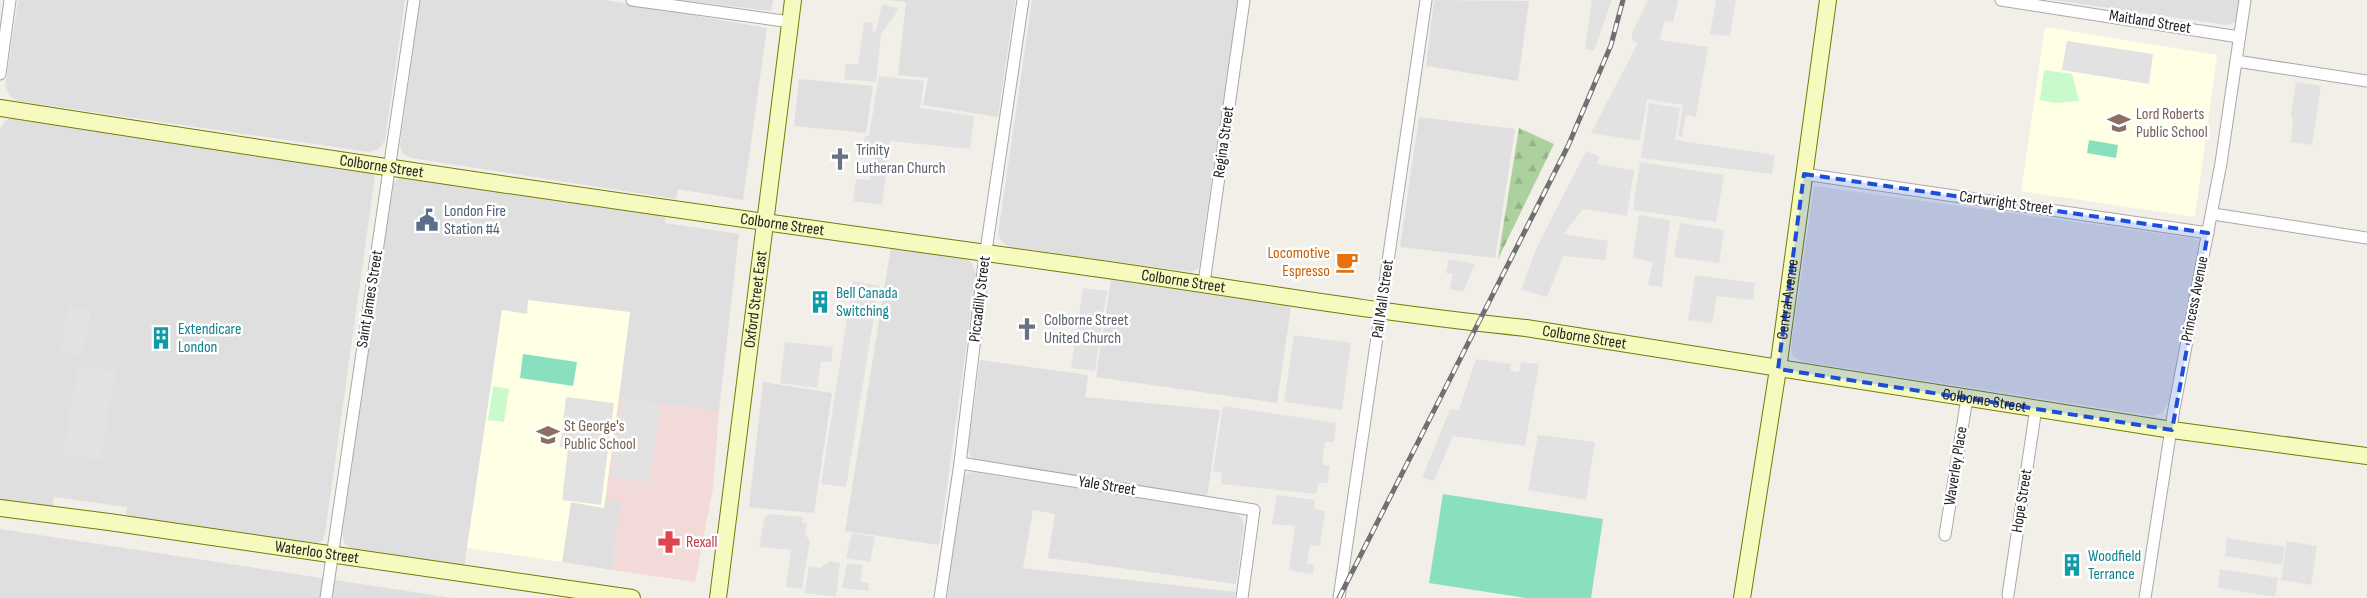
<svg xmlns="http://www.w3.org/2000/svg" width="2367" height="598" font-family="'Sofia Sans Condensed',sans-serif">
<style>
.residential{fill:#e0dfdf}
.commercial{fill:#f2dad9}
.education{fill:#ffffe5}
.forest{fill:url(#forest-firs)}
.park{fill:#c8facc}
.pitch{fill:#88e0be}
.parking{fill:#e2e2e2}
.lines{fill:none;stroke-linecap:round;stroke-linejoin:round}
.street-casing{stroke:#a9a9a9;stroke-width:13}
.secondary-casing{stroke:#707d05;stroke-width:18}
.street{stroke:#fff;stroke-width:11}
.secondary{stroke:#f7fabf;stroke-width:16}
.rail-casing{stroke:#707070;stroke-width:5}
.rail{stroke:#fff;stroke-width:3;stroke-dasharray:9;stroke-linecap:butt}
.marked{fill:#1d4ed8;fill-opacity:0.2;stroke:#1d4ed8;stroke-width:4;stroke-dasharray:10 6;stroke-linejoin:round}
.labels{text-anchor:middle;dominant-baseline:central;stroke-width:5;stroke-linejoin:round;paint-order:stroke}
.street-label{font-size:16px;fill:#222;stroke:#fff}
.education-label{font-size:16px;fill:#785e54;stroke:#fff;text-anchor:start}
.worship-label{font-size:16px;fill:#5b616d;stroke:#fff;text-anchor:start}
.service-label{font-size:16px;fill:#4e5e75;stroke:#fff;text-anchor:start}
.food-label{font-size:16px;fill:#c56008;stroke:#fff;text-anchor:end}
.culture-label{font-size:16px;fill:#0d838f;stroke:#fff;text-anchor:start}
.health-label{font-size:16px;fill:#be3a42;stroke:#fff;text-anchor:start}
</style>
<defs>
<pattern id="forest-firs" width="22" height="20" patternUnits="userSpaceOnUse" patternTransform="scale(1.25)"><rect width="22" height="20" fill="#add19e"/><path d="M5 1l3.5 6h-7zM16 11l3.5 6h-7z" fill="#95b388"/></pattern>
</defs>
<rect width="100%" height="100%" fill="#f2efe9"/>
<g class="residential">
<path d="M18 0H405L385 140 379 149 369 152 17 101 9 95 5 87Z"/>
<path d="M420 0H605L767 28 743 200 678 189 676 199 411 158 402 153 400 145Z"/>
<path d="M679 0H773L771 11Z"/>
<path d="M888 0H1015L998 117 923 105 928 78 898 75 906 2Z"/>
<path d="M1032 0H1238L1199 268 1192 272 1010 247 1002 242 998 235Z"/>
<path d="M1434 0 1529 1 1518 81 1426 66Z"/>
<path d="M2053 0H2239L2236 22 2227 25Z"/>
<path d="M799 79 873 86 866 133 794 126Z"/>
<path d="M12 117 371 172 375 176 325 534 322 541 315 544 126 518 127 507 54 497 53 507 0 500V129L5 121Z"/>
<path d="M1419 117 1515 129 1495 258 1400 247Z"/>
<path d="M405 176 665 215V223L739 234 719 411 619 398 630 312 527 314 502 310 464 568 352 549 345 544 342 535 391 188 397 179Z"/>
<path d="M1814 186 2192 238 2199 241 2169 400 2163 412 2153 416 1804 362 1793 357 1791 347Z"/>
<path d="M891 247 962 258 971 262 976 274 939 545 845 531Z"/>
<path d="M1111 280 1291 306 1277 403 1096 377Z"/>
<path d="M980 360 1088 375 1085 397 1220 410 1207 496 978 461 971 458 968 449Z"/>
<path d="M763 382 832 393 814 513 749 507Z"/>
<path d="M973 472 1234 513 1241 517 1244 526 1236 584 1048 558 1055 514 1033 510 1023 568 1236 592 1235 598H946L964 478 968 473Z"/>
<path d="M605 500 621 501 612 570 562 562 571 502 603 508Z"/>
<path d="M0 529 453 598H0Z"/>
</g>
<path class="commercial" d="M619 398 719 411 713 488 695 582 612 570 621 501 605 500Z"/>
<g class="education">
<path d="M2045 27 2217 55 2195 217 2021 191Z"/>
<path d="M528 300 630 312 604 508 571 502 562 562 467 548 502 310 527 314Z"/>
</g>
<path class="forest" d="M1519 128 1554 144 1498 259Z"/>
<g class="park">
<path d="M2044 70 2072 74 2079 101 2055 103 2040 100Z"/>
<path d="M493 386 509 389 504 422 488 420Z"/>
</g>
<g class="pitch">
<path d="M2089 140 2118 145 2116 158 2087 153Z"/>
<path d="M523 354 577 362 573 386 520 378Z"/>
<path d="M1443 494 1603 519 1591 598H1526L1429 583Z"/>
</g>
<g class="parking">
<path d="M1592 0H1612L1594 51 1585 49Z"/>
<path d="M1648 0H1678L1673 22 1664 21 1660 40 1708 47 1696 117 1686 115 1682 137 1678 136 1683 105 1647 99 1640 141 1591 133 1638 43 1632 40V33Z"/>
<path d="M1716 0H1736L1730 36 1710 34Z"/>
<path d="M882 4 899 9 881 34 876 82 844 79 846 64H858L864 22 873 23 872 31 876 32Z"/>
<path d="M2067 41 2153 54 2149 84 2062 70Z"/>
<path d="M879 76 924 81 920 108 974 116 970 149 890 141 882 205 853 201 856 179 870 180 875 148 863 147 865 136H869Z"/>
<path d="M2296 82 2321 86 2312 145 2291 142 2293 120 2291 115Z"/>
<path d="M1649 103 1680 108 1675 140 1775 155 1772 174 1641 158Z"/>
<path d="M1586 151 1600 157 1596 164 1634 170 1627 216 1583 209 1564 234 1608 241 1605 260 1563 256 1547 297 1521 290 1536 249Z"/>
<path d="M1640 162 1724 175 1716 222 1633 210Z"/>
<path d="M1639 215 1670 220 1662 287 1648 285 1653 262 1633 258Z"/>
<path d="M1680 223 1724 230 1719 263 1674 257Z"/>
<path d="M1449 259 1475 264 1463 292 1450 289 1453 274 1446 273Z"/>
<path d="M1695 275 1755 283 1753 300 1717 296 1712 323 1688 320Z"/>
<path d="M853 281 879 286 846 487 821 484Z"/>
<path d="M1083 288 1107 291 1095 371 1071 368Z"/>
<path d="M68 306 91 310 84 356 61 352Z"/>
<path d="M1294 335 1351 343 1342 410 1284 402Z"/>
<path d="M785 342 833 347 831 362H821L817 388 780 383Z"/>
<path d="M1476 359 1511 364V371L1519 372 1521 362 1539 364 1525 446 1453 436 1434 481 1422 478 1450 409 1459 410Z"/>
<path d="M78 367 115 371 101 459 63 454Z"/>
<path d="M566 397 614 403 601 505 562 500 568 448 560 447Z"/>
<path d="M623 399 661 405 649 483 611 477Z"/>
<path d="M1223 406 1336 423 1334 442H1325L1322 464 1330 466 1327 483H1319L1316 494 1221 484 1222 473 1213 471Z"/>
<path d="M1538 435 1595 442 1586 500 1528 490Z"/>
<path d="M1277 495 1315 500 1314 509 1325 511 1320 546 1310 545 1307 564H1314L1313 574 1289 570 1295 526 1272 524Z"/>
<path d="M769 514 803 517 802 523H807L805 535 810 540 802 589 786 587 791 550 759 547 764 519Z"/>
<path d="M852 533 875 537 870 562 846 558Z"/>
<path d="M2227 538 2285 547 2282 565 2225 556Z"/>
<path d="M2287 541 2317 546 2311 585 2281 580Z"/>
<path d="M830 561 840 563 836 597 805 593 809 566 820 568Z"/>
<path d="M847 563 863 565 860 581 869 583 868 591 842 588Z"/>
<path d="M2220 569 2278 578 2275 597 2218 588Z"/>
</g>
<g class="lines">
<defs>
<g id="street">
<path d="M632 0 791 22"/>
<path d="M2001 0 2239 37"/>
<path d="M2236 61 2367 81"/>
<path d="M0 74 10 0"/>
<path d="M1804 174 2208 233"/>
<path d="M2213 214 2367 238"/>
<path d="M1204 283 1244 0"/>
<path d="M960 463 1254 510 1242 598"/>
<path d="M1945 535 1967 398"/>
<path d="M2008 595 2036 408"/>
<path d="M326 598 414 0"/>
<path d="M940 598 960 463 983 271 1023 0"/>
<path d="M1339 598 1426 0"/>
<path d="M2145 598 2174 409 2221 163 2245 0"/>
</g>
<g id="secondary">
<path id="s1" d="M0 108C357 164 715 216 1073 265 1224 286 1375 313 1526 328L2172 430 2367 456"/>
<path id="s2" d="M0 508 109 522 632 598"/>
<path id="s3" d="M718 598 793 0"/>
<path id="s4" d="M1742 598 1778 369 1828 0"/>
</g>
</defs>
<use href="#street" class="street-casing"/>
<use href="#secondary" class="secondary-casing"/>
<use href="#street" class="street"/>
<use href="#secondary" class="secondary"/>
<defs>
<path id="rail" d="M1339 598 1568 146 1611 45 1623 0"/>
</defs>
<use href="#rail" class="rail-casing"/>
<use href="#rail" class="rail"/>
</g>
<path class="marked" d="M1804 174 2208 233 2172 430 1778 369Z"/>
<defs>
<symbol id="school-bare" viewBox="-9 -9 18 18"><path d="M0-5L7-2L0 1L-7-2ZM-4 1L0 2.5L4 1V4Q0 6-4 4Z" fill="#8d6e63" stroke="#fff" stroke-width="2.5" paint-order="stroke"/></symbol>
<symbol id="church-bare" viewBox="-9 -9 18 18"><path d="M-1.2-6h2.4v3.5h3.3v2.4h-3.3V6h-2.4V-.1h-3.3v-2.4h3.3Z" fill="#6b7280" stroke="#fff" stroke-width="2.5" paint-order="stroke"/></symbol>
<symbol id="civic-bare" viewBox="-9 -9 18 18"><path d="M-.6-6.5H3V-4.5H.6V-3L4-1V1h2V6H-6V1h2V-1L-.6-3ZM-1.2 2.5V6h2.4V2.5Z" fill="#5c6f8a" stroke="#fff" stroke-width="2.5" paint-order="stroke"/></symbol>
<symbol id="cafe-bare" viewBox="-9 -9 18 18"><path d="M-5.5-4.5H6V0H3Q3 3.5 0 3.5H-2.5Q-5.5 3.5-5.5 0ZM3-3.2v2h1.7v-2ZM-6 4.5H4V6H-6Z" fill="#e8710a" stroke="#fff" stroke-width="2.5" paint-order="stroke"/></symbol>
<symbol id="building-bare" viewBox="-9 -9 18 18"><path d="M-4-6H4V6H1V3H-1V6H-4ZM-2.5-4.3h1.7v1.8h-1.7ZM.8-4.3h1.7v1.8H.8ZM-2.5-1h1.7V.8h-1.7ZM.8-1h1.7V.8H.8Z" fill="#0f9aa8" stroke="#fff" stroke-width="2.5" paint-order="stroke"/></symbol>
<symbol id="pharmacy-bare" viewBox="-9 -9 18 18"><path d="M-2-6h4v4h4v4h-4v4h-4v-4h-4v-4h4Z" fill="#e0444e" stroke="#fff" stroke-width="2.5" paint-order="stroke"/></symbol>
</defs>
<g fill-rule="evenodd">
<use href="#school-bare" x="2103" y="107" width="32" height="32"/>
<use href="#church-bare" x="824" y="143" width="32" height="32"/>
<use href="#civic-bare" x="411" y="204" width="32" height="32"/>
<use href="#cafe-bare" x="1331" y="246" width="32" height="32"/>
<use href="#building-bare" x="804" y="286" width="32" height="32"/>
<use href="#church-bare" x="1011" y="313" width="32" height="32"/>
<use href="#building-bare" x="145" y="322" width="32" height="32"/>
<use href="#school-bare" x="532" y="419" width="32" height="32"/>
<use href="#pharmacy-bare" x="653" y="526" width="32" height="32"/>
<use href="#building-bare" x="2056" y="549" width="32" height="32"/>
</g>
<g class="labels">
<g class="street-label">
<text transform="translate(2150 22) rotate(9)">Maitland Street</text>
<text transform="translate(1224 142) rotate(-82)">Regina Street</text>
<text stroke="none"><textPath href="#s1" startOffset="386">Colborne Street</textPath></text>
<text transform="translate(2006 203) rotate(8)">Cartwright Street</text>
<text stroke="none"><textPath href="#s1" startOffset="791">Colborne Street</textPath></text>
<text stroke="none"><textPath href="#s1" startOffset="1196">Colborne Street</textPath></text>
<text transform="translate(370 299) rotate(-81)">Saint James Street</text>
<text stroke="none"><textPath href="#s3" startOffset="301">Oxford Street East</textPath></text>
<text transform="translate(980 299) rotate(-83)">Piccadilly Street</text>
<text transform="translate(1383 299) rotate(-82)">Pall Mall Street</text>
<text stroke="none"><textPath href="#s4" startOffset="302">Central Avenue</textPath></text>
<text transform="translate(2195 299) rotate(-79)">Princess Avenue</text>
<text stroke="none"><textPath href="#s1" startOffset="1601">Colborne Street</textPath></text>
<text stroke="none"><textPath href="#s1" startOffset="2006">Colborne Street</textPath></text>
<text transform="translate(1956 466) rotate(-81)">Waverley Place</text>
<text transform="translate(1107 486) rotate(9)">Yale Street</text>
<text transform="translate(2022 501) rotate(-81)">Hope Street</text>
<text stroke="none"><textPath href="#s2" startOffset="320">Waterloo Street</textPath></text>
</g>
<g class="education-label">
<text x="2136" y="114">Lord Roberts<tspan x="2136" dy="18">Public School</tspan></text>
<text x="564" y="426">St George's<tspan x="564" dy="18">Public School</tspan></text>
</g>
<g class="worship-label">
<text x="856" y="150">Trinity<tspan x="856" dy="18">Lutheran Church</tspan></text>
<text x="1044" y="320">Colborne Street<tspan x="1044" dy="18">United Church</tspan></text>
</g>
<g class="service-label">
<text x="444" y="211">London Fire<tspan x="444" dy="18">Station #4</tspan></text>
</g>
<g class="food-label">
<text x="1330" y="253">Locomotive<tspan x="1330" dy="18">Espresso</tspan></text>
</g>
<g class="culture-label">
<text x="836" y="293">Bell Canada<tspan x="836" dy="18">Switching</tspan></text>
<text x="178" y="329">Extendicare<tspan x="178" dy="18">London</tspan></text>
<text x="2088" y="556">Woodfield<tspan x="2088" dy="18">Terrance</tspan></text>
</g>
<g class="health-label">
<text x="686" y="542">Rexall</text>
</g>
</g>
</svg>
